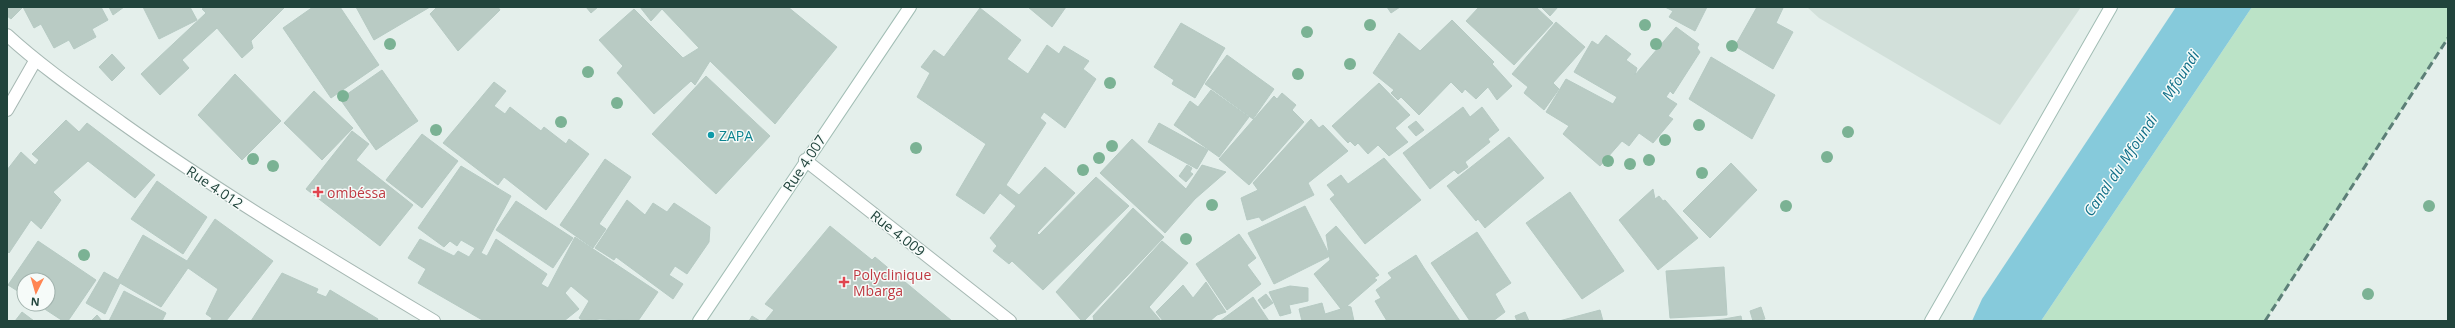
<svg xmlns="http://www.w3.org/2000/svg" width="2455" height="328" font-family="'Open Sans',sans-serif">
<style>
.built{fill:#d2e0da}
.green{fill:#bbe3c7}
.water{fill:#86cadb}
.building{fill:#b9cbc4;stroke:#b6cac3}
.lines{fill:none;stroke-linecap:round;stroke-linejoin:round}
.street-casing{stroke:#a6b8b3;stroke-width:14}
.secondary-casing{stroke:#a1bdb4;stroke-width:14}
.street{stroke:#fff;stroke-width:12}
.secondary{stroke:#fff;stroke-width:12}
.rail{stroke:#5c7f77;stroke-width:3;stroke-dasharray:8 4;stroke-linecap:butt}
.tree{fill:#7bb294}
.culture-dot{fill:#0f9aa8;stroke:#f6fbf9;stroke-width:1.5}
.health-dot{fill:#e0444e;stroke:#f6fbf9;stroke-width:1.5}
.labels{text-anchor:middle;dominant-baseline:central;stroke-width:3;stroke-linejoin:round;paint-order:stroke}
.culture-label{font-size:14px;fill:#0d838f;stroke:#f6fbf9;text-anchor:start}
.street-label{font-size:14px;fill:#21443c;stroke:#f6fbf9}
.health-label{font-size:14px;fill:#be3a42;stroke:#f6fbf9;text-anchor:start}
.water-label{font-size:15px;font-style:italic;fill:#127089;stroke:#f6fbf9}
</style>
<rect width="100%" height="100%" fill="#e4efeb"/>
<path class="built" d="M1807 7H2081L2000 125 1819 18Z"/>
<path class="green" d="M2252 7H2448V38L2265 321H2041Z"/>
<path class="water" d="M2176 7H2252L2041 321H1972L1982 299Z"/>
<g class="building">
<path d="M7 7H23L11 19 7 16Z"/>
<path d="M23 7H101L108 20 92 29 96 37 74 49 69 40 54 48 41 24 34 28Z"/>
<path d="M109 7H124L113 15Z"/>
<path d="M143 7H190L197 20 159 39Z"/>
<path d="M205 7H285L251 41 253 48 242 58 217 28 182 60 189 68 160 95 141 74 206 13 202 9Z"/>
<path d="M313 7H340L379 65 331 98 283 28Z"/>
<path d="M356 7H430L374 40Z"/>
<path d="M437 7H498L500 10 458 51 430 14Z"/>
<path d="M586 7H598L591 13Z"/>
<path d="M640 7H788L837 47 775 124 710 61 695 85 691 81 654 114 617 73 623 66 599 40 634 9 683 58 699 48 662 9 651 21Z"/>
<path d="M1028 7H1066L1052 27Z"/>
<path d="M1387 7H1400L1391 13Z"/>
<path d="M1479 7H1536L1553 23 1514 65 1466 21Z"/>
<path d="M1541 7H1558L1550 16Z"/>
<path d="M1665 7H1707L1695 31 1669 17 1673 11Z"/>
<path d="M1757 7 1783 8 1776 23 1793 32 1773 69 1735 46Z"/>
<path d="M980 8 1021 40 1007 59 1028 74 1047 45 1059 54 1064 46 1089 61 1083 69 1096 79 1065 128 1044 112 1040 118 1046 123 1006 185 1019 195 1045 167 1075 193 1037 233 1039 235 1096 177 1129 206 1043 290 1012 261 1009 264 993 251 997 246 990 238 1016 206 1000 193 984 214 956 195 986 144 917 97 930 73 921 67 934 50 944 57Z"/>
<path d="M1452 20 1494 62 1492 64 1512 86 1497 100 1488 87 1476 99 1465 89 1462 93 1451 82 1419 115 1401 97 1398 100 1391 93 1394 90 1373 73 1399 33 1420 51Z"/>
<path d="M1556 22 1585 47 1553 83 1559 89 1544 110 1524 93 1528 87 1512 74Z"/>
<path d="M1181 23 1225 48 1195 98 1172 84 1174 80 1154 67Z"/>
<path d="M1676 27 1699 44 1697 48 1700 52 1673 94 1670 91 1666 97 1677 104 1668 116 1673 119 1653 143 1639 133 1629 146 1622 141 1600 166 1563 134 1569 126 1546 112 1566 79 1613 104 1617 97 1574 72 1592 41 1598 45 1606 35 1631 54 1626 60 1637 68 1635 75Z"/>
<path d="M112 54 125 68 112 81 99 67Z"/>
<path d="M1227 55 1274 89 1253 119 1205 84Z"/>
<path d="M1711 57 1775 95 1752 139 1689 99Z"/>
<path d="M382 70 418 121 376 150 340 99Z"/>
<path d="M235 74 281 121 242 160 198 115Z"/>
<path d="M706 76 770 136 716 194 652 134Z"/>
<path d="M494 82 506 91 494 106 505 114 510 107 541 131 544 127 566 144 569 139 589 154 546 210 504 177 498 185 443 143Z"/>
<path d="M1379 83 1410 115 1395 128 1408 142 1389 156 1378 145 1368 154 1358 143 1355 146 1350 141 1348 143 1332 126Z"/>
<path d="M1211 90 1249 117 1219 157 1174 125 1190 101 1198 107Z"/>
<path d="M314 91 353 128 322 160 284 123Z"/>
<path d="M1282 93 1296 105 1292 110 1304 122 1249 185 1219 159 1274 96 1277 99Z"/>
<path d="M1463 107 1470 117 1482 107 1499 130 1488 139 1490 142 1465 162 1468 167 1458 174 1454 170 1430 189 1403 153Z"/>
<path d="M1311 119 1319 128 1323 125 1348 151 1308 183 1314 195 1262 221 1259 217 1247 220 1241 198 1258 190 1253 183Z"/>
<path d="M66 120 79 132 87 123 155 175 135 198 88 161 53 192 61 200 41 229 31 220 9 253 7 251V170L21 152 35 165 39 160 32 154Z"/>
<path d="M1416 121 1424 130 1416 136 1408 127Z"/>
<path d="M1159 123 1208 150 1197 169 1148 142Z"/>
<path d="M352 131 369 144 356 160 413 205 380 246 306 189Z"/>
<path d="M422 134 458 161 422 208 386 180Z"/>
<path d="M1509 137 1544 178 1485 228 1478 219 1476 221 1447 186Z"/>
<path d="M1132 139 1186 189 1202 165 1226 172 1195 199 1165 233 1100 173Z"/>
<path d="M1384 158 1421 200 1365 244 1330 199 1335 195 1327 185 1341 175 1348 184Z"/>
<path d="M605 159 631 177 599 224 606 229 593 248 560 225Z"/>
<path d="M1731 163 1757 190 1710 238 1683 211Z"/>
<path d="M1187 165 1192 168 1190 172 1193 174 1186 182 1179 176Z"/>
<path d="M461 166 511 196 481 253 487 256 496 239 547 274 541 284 548 288 575 237 658 292 638 321 600 319 583 321 579 318 589 301 571 286 565 293 579 309 564 321H484L418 283 426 269 408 258 420 239 454 256 458 251 469 257 475 248 461 240 457 246 450 241 444 247 418 228Z"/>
<path d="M157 181 207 217 183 254 131 219Z"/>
<path d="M1653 189 1655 199 1659 196 1663 201 1665 200 1698 238 1658 270 1619 220Z"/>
<path d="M1570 192 1624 271 1582 299 1526 223Z"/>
<path d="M627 200 645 215 653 203 667 212 674 203 710 227 709 242 687 274 675 266 669 275 683 284 673 299 616 257 614 260 595 248Z"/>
<path d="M516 201 573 238 553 268 496 230Z"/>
<path d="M1305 206 1330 256 1274 284 1248 233Z"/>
<path d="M1133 208 1164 237 1085 320H1081L1056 292Z"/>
<path d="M215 219 273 261 226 321H210L212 318 206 314 218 289 188 268 161 307 120 283 105 314 86 303 104 272 118 280 143 235 187 261Z"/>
<path d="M830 226 872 260 875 257 952 321H765L774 310 765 304Z"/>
<path d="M1336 226 1379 275 1374 278 1377 280 1347 306 1351 307 1354 321H1302L1299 309 1322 303 1325 314 1341 309 1314 274 1330 260 1326 235Z"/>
<path d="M1477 232 1511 283 1495 294 1505 312 1493 321H1470L1431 263Z"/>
<path d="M1239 234 1256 258 1247 265 1261 284 1227 310 1196 264Z"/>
<path d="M38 241 96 280 68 321H63L37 304H48V280H24V295L8 285Z"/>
<path d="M1162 241 1188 263 1149 307 1161 321H1094L1093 316Z"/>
<path d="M1416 255 1424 268 1460 321H1387L1375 301 1381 298 1376 290 1392 278 1388 273Z"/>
<path d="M1724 267 1727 315 1670 318 1666 271Z"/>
<path d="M282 273 318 289 316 293 326 297 330 290 378 319 377 321H251Z"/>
<path d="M1206 282 1226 312 1217 315 1210 321H1163L1156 312 1183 285 1193 298Z"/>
<path d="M1290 286 1308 288V301L1289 305 1291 313 1280 316 1269 292Z"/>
<path d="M124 291 166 313 162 321H109Z"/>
<path d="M1266 294 1273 303 1264 309 1258 300Z"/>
<path d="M1253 297 1269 321H1220Z"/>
<path d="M1761 307 1765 319 1753 321 1750 311Z"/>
<path d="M1600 310 1603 321H1559Z"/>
<path d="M22 312 34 321H15Z"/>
<path d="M1525 312 1529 321H1517L1515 316Z"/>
<path d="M97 315 102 321 92 320Z"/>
<path d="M752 316 760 321H749Z"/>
<path d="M1741 316 1742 321H1707L1724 319Z"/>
</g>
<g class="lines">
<defs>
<g id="street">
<path d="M7 35C43 68 83 95 122 123 223 195 329 258 434 321"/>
<path d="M7 110 35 61"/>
<path d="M805 160 1010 321"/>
</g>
<g id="secondary">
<path d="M699 321 910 7"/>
<path d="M1931 321 2111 7"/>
</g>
</defs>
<use href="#street" class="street-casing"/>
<use href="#secondary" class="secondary-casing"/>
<use href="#street" class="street"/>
<use href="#secondary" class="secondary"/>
<path class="rail" d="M2265 321 2448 38"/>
</g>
<g class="tree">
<circle cx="1370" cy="25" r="6"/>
<circle cx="1645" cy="25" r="6"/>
<circle cx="1307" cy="32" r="6"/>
<circle cx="390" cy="44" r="6"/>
<circle cx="1656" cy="44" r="6"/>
<circle cx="1732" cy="46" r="6"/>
<circle cx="1350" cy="64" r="6"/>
<circle cx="588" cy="72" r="6"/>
<circle cx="1298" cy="74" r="6"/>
<circle cx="1110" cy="83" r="6"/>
<circle cx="343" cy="96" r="6"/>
<circle cx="617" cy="103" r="6"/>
<circle cx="561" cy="122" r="6"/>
<circle cx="1699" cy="125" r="6"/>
<circle cx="436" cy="130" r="6"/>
<circle cx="1848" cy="132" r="6"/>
<circle cx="1665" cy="140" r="6"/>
<circle cx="1112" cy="146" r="6"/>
<circle cx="916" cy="148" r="6"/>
<circle cx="1827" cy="157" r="6"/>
<circle cx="1099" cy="158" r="6"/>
<circle cx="253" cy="159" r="6"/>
<circle cx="1649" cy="160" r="6"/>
<circle cx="1608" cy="161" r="6"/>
<circle cx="1630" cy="164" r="6"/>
<circle cx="273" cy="166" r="6"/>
<circle cx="1083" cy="170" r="6"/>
<circle cx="1702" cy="173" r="6"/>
<circle cx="1212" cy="205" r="6"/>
<circle cx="1786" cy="206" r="6"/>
<circle cx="2429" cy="206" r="6"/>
<circle cx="1186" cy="239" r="6"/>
<circle cx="84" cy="255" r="6"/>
<circle cx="2368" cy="294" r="6"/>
</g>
<circle class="culture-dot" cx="711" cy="135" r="4"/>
<g class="health-dot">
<path d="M316 186h4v4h4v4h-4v4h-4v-4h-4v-4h4z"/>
<path d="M842 276h4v4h4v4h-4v4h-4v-4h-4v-4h4z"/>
</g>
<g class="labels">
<g class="culture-label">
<text x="719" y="135">ZAPA</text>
</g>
<g class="street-label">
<text transform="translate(804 163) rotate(-56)">Rue 4.007</text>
<text transform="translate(215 187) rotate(34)">Rue 4.012</text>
<text transform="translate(898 233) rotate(38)">Rue 4.009</text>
</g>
<g class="health-label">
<text x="327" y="192">ombéssa</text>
<text x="853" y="274">Polyclinique<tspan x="853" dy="16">Mbarga</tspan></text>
</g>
<g class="water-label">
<text transform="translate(2180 75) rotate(-57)">Mfoundi</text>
<text transform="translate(2120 165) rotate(-56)">Canal du Mfoundi</text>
</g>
</g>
<rect width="2455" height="328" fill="none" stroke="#21443c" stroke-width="16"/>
<g transform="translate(36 292) rotate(185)"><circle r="19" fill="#f6fbf9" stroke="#a1b2ad"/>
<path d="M0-3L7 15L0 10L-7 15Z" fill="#ff8553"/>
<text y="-6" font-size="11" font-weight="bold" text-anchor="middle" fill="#21443c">N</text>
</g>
</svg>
